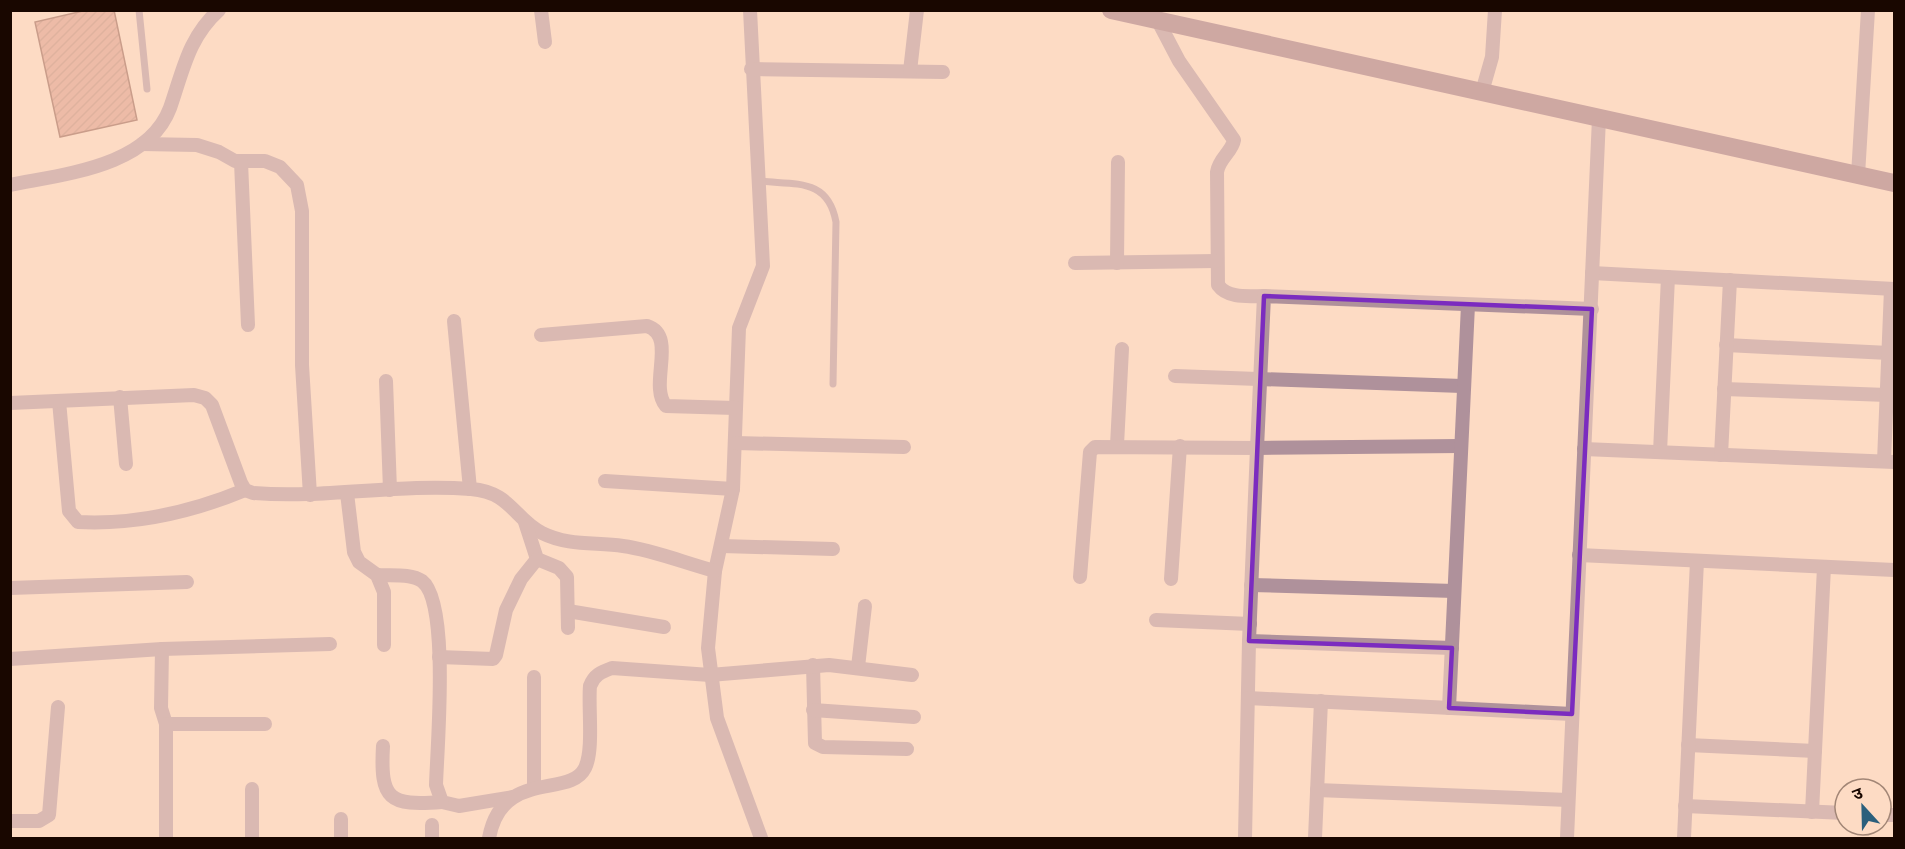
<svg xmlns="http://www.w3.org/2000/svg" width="1905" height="849" font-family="Mulish,'Noto Sans Devanagari',sans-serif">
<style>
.building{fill:url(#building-hatch);stroke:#8c5344;stroke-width:1.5}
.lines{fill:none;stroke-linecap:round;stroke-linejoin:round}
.lane{stroke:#af919b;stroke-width:7}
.street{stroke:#af919b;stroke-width:14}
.secondary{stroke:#956a79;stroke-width:18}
.marked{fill:none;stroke:#7b2cbf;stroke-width:4.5;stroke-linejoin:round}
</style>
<defs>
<pattern id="building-hatch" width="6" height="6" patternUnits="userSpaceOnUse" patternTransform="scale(1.5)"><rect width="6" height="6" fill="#da9684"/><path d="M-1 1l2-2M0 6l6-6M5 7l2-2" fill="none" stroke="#ba8070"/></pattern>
</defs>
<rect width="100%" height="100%" fill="#fddbc4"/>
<path class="building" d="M87 10H114L137 120 60 137 35 22Z"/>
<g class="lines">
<g class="lane">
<path d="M139 10 147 89"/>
<path d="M759 181C796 185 828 178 836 222L833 384"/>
</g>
<g class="street">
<path d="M541 10 545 42"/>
<path d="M750 10 763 266 739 328 733 489 715 571 708 648 717 718 761 838"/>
<path d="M1158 21 1179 61 1234 140C1232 152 1219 158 1217 172L1218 285C1228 299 1249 296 1264 296"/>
<path d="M751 69 943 72"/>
<path d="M910 71 917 10"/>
<path d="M1482 92 1492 57 1495 10"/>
<path d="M142 144 197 145 219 152 235 161H265L280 167 297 185 302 211V365L310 495"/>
<path d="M241 162 248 325"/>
<path d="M1858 175 1868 10"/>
<path d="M10 185C63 174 148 167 170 108 183 71 188 38 219 10"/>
<path d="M1075 263 1216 261"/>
<path d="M1117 263 1118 162"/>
<path d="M1592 273 1894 289"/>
<path d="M454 321 470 489"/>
<path d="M541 335 647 326C678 336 648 385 666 406L735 408"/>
<path d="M1726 345 1889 353"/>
<path d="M1175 376 1462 386"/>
<path d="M386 381 390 490"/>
<path d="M1724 389 1887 395"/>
<path d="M120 397 126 464"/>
<path d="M59 401 69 511 78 522C136 525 192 512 245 490"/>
<path d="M10 403 194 395 205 398 212 405 241 483 245 490 253 493C326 499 398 483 471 489 511 492 514 519 542 533 568 546 595 542 623 546 653 550 685 563 715 571"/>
<path d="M736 443 904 447"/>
<path d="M1117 445 1122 349"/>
<path d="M1460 446 1257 448 1264 296 1592 309"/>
<path d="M1584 449 1894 462"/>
<path d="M1660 452 1668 277"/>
<path d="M1721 455 1730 280"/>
<path d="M1884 461 1891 289"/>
<path d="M605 481 733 489"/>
<path d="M347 493 354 552 359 562 377 575 384 592V645"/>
<path d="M525 522 537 559 559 568 567 577 568 628"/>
<path d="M722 546 833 549"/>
<path d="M1579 555 1894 570"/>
<path d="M377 575C390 576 411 573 422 581 450 602 437 748 436 785L442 802 459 806 513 797"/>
<path d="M1080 577 1090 452 1095 447 1257 448 1249 641 1245 838"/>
<path d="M1171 579 1180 446"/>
<path d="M1251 585 1454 591"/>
<path d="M10 588 187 582"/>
<path d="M568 611 664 627"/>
<path d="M1156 620 1250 624"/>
<path d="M1249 641 1452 648"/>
<path d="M162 649 161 708 166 724H265"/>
<path d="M439 657 493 659 496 655 506 610 521 579 537 559"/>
<path d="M10 659 162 649 330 644"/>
<path d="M813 665 815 743 823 747 907 749"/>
<path d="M858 667 865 606"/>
<path d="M1248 698 1572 714"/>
<path d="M1449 708 1468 305"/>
<path d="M813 710 914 717"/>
<path d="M1688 745 1815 751"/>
<path d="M383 746C380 800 389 806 442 802"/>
<path d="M534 787V677"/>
<path d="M252 789V838"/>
<path d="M1317 790 1568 800"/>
<path d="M1685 806 1845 813"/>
<path d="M1812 812 1824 567"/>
<path d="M1881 815H1894"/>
<path d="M10 821H39L49 815 58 707"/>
<path d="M166 838V724"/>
<path d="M341 838V819"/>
<path d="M432 838V825"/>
<path d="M489 838C502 768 570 799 585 768 594 750 588 707 590 686 594 675 601 672 612 668L710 675 829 665 912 675"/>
<path d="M1315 838 1321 701"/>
<path d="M1567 838 1599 118"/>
<path d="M1684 838 1697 561"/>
</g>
<path class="secondary" d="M1111 10 1894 183"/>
</g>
<path d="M0 0H1905V849H0ZM1264 296 1592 309 1572 714 1449 708 1452 648 1249 641Z" fill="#fddbc4" fill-opacity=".55" fill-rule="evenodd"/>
<path class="marked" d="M1264 296 1592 309 1572 714 1449 708 1452 648 1249 641Z"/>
<rect width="1905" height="849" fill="none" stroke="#190700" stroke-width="24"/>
<g transform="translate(1863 807) rotate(338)"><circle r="28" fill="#fddbc4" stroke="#a28676" stroke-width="1.5"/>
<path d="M0-4.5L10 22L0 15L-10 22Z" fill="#2b5f7c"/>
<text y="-9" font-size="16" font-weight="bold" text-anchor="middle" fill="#190700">उ</text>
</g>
</svg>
